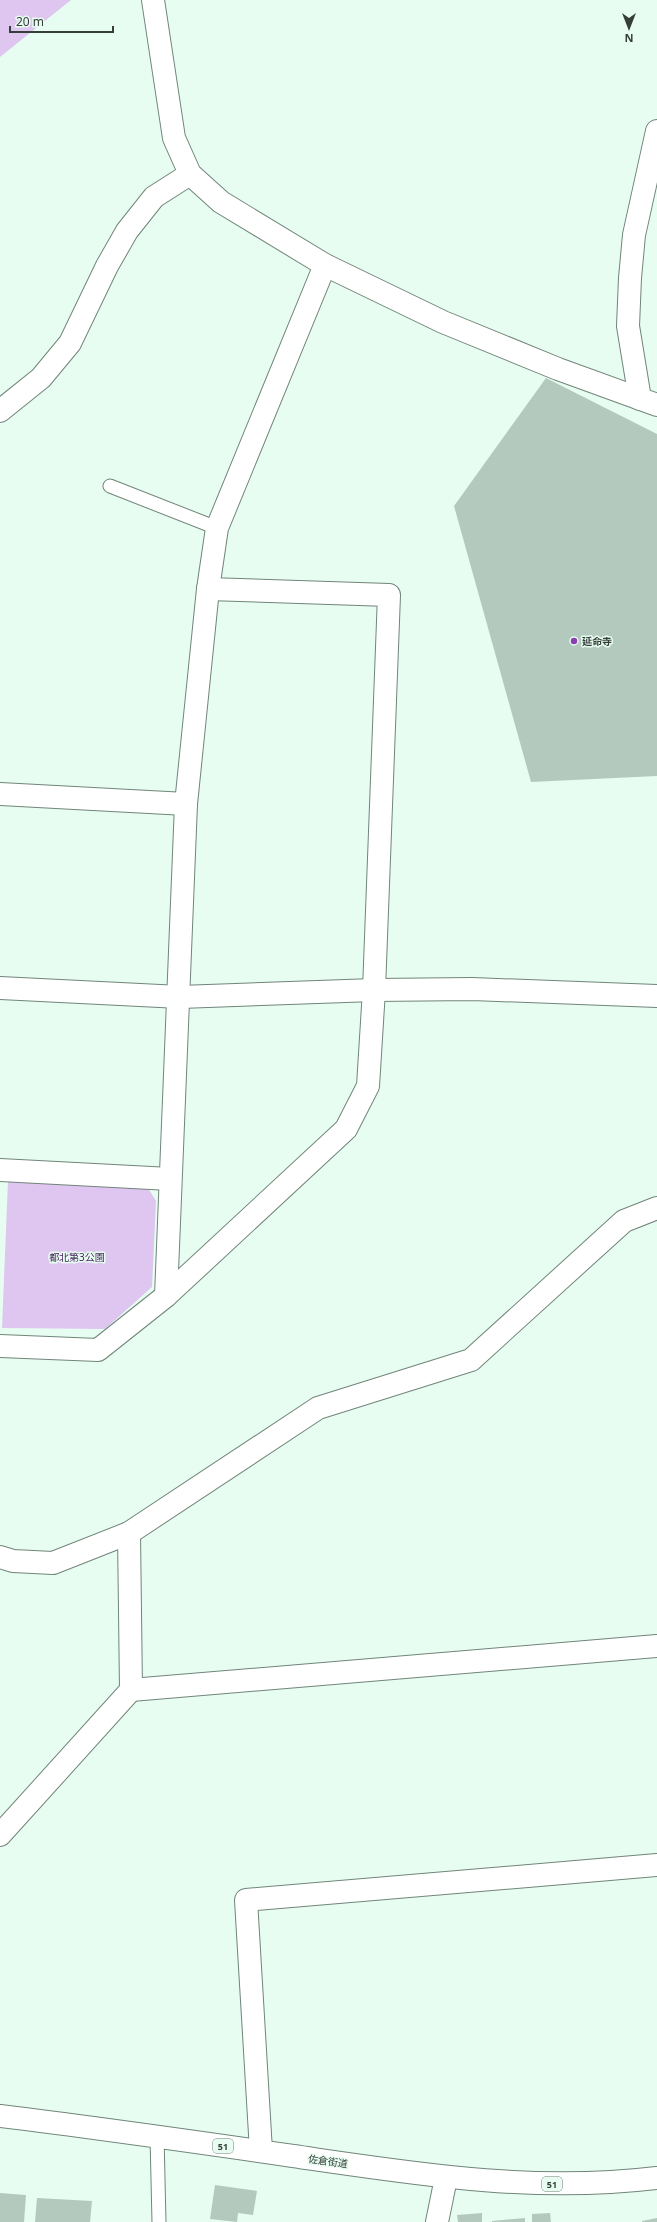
<svg xmlns="http://www.w3.org/2000/svg" width="657" height="2222" font-family="'Noto Sans','Noto Sans JP',sans-serif">
<style>
.green{fill:#dfc6f0}
.building{fill:#b4c9be}
.lines{fill:none;stroke-linecap:round;stroke-linejoin:round}
.lane-casing{stroke:#71857a;stroke-width:15}
.street-casing{stroke:#71857a;stroke-width:24}
.highway-casing{stroke:#71857a;stroke-width:24}
.lane{stroke:#fff;stroke-width:13}
.street{stroke:#fff;stroke-width:22}
.highway{stroke:#fff;stroke-width:22}
.poi-dot{fill:#8a3fb1;stroke:#e7fdf1;stroke-width:1.5}
.labels{text-anchor:middle;dominant-baseline:central;stroke-width:3;stroke-linejoin:round;paint-order:stroke}
.shield{fill:#e7fdf1;stroke:#6a7770;stroke-width:1}
.shield-label{font-size:9px;font-weight:bold;fill:#353e39}
.poi-label{font-size:10px;font-weight:bold;fill:#353e39;stroke:#e7fdf1;text-anchor:start}
.park-label{font-size:10px;fill:#461f5b;stroke:#e7fdf1}
.street-label{font-size:10px;fill:#353e39;stroke:#e7fdf1}
</style>
<rect width="100%" height="100%" fill="#e7fdf1"/>
<g class="green">
<path d="M0 0H71L0 57Z"/>
<path d="M8 1181 148 1188 156 1201 152 1287 105 1329 2 1328Z"/>
</g>
<g class="building">
<path d="M546 378 657 434V776L531 782 454 506Z"/>
<path d="M215 2185 257 2191 253 2215 238 2213 237 2222 210 2219Z"/>
<path d="M0 2193 26 2195 24 2222H0Z"/>
<path d="M37 2198 92 2201 90 2222H35Z"/>
<path d="M482 2213V2222H458L457 2215Z"/>
<path d="M550 2213 551 2222H532V2214Z"/>
<path d="M525 2218V2222H492V2221Z"/>
<path d="M657 2218V2222H642V2221Z"/>
</g>
<g class="lines">
<defs>
<g id="lane">
<path d="M110 486 217 528"/>
<path d="M157 2136 159 2222"/>
</g>
<g id="street">
<path d="M153 0 174 138 190 174 221 202 325 265 443 322 558 369 657 405"/>
<path d="M640 399 628 326 630 278 634 235 657 131"/>
<path d="M0 411 41 378 70 343 107 266 127 231 154 197 190 174"/>
<path d="M0 794 186 804"/>
<path d="M0 988 180 997 374 990 472 989 657 996"/>
<path d="M0 1170 170 1179"/>
<path d="M166 1296 186 804 208 589 217 528 325 265"/>
<path d="M0 1346 98 1350 166 1296 346 1129 368 1086 374 990 389 595 208 589"/>
<path d="M0 1557 13 1561 53 1563 129 1533 318 1408 471 1360 624 1221 657 1208"/>
<path d="M131 1690 657 1646"/>
<path d="M0 1835 131 1690 129 1533"/>
<path d="M261 2151 246 1900 657 1865"/>
<path d="M437 2222 446 2178"/>
</g>
<path id="highway" d="M0 2116C98 2128 196 2142 293 2156 417 2174 532 2193 657 2178"/>
</defs>
<use href="#lane" class="lane-casing"/>
<use href="#street" class="street-casing"/>
<use href="#highway" class="highway-casing"/>
<use href="#lane" class="lane"/>
<use href="#street" class="street"/>
<use href="#highway" class="highway"/>
</g>
<circle class="poi-dot" cx="574" cy="641" r="4"/>
<g class="labels">
<g class="shield">
<rect x="213" y="2139" width="20" height="14" rx="3"/>
<rect x="542" y="2177" width="20" height="14" rx="3"/>
</g>
<g class="shield-label">
<text x="223" y="2146">51</text>
<text x="552" y="2184">51</text>
</g>
<g class="poi-label">
<text x="582" y="641">延命寺</text>
</g>
<g class="park-label">
<text x="77" y="1257">都北第3公園</text>
</g>
<g class="street-label">
<text transform="translate(328 2161) rotate(8)">佐倉街道</text>
</g>
</g>
<g transform="translate(629 28) rotate(180)" stroke="#e7fdf1" stroke-width="3" paint-order="stroke">
<path d="M0-3L7 15L0 10L-7 15Z" fill="#353e39"/>
<text y="-6" font-size="11" font-weight="bold" text-anchor="middle" fill="#353e39">N</text>
</g>
<path d="M10 26v6h103v-6" fill="none" stroke="#353e39" stroke-width="2"/>
<text x="16" y="26" font-size="12" fill="#353e39" stroke="#e7fdf1" stroke-width="3" paint-order="stroke">20 m</text>
</svg>
